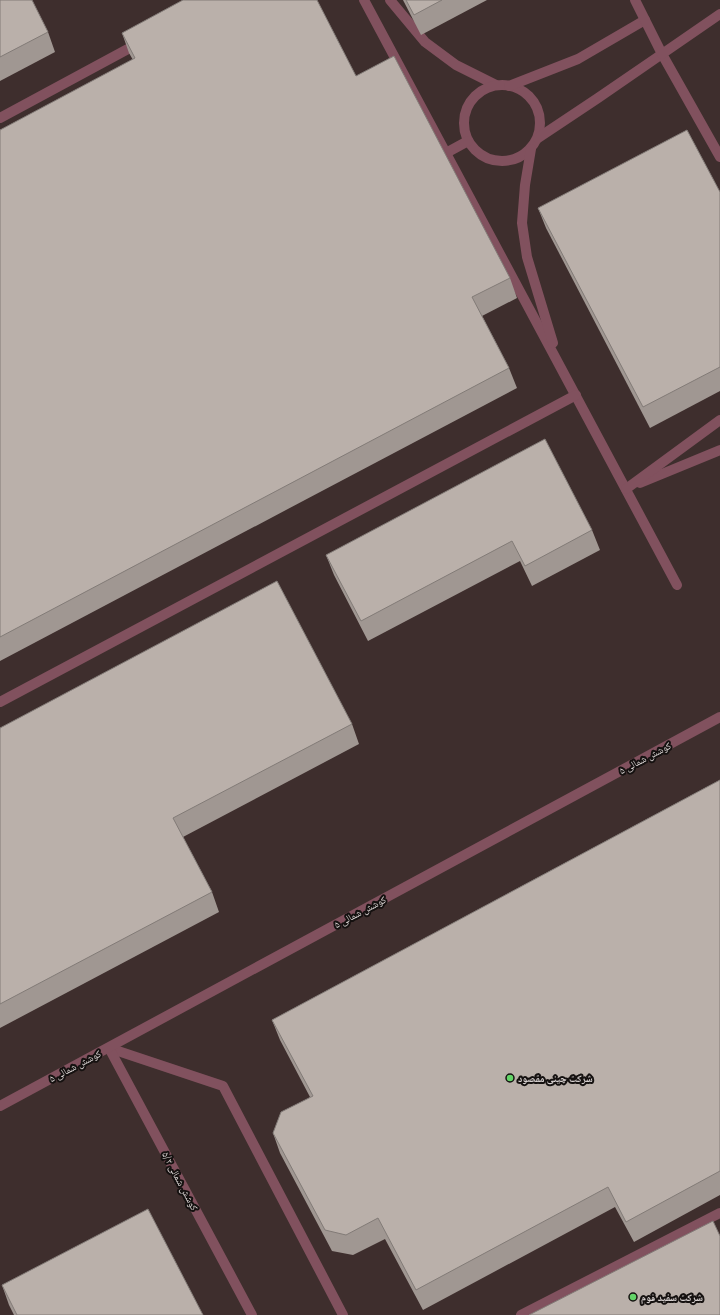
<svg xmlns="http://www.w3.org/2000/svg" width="720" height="1315" font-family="'IBM Plex Serif','Noto Naskh Arabic',serif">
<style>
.built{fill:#3e2e2d}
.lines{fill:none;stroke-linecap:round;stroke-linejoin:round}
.lane{stroke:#81515e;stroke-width:10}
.street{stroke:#81515e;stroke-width:10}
.wall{fill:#a09792}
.building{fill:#bab0aa;stroke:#827b77}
.poi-dot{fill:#63d468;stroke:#151110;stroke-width:1.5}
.labels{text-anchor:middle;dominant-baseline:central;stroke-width:4;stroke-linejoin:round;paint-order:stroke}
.street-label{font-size:10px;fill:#d8d2d1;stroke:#151110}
.poi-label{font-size:10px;font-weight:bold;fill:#d8d2d1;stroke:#151110;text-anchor:start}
</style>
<rect width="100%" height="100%" fill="#302726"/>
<rect class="built" x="0" y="0" width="720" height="1315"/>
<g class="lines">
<g class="lane">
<path d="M364 0 677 585"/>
<path d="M390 0 425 42 456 65 496 85"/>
<circle cx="502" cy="123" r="38"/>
<path d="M509 86 578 59 645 20"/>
<path d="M0 118 139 43"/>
<path d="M538 138 598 98 662 54 720 157"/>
<path d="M531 149 525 185 522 223 527 257 553 343"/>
<path d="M446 153 468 141"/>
<path d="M640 483 720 450"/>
<path d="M626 489 720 420"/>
<path d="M0 702 576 395"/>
<path d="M109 1048 223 1086 343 1315"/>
<path d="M521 1315 720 1213"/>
</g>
<g class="street">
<path d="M635 0 662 54 720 14"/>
<path d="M109 1048 252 1315"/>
<path d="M0 1106 720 717"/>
</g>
</g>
<g class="wall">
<path d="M0 0 48 32 55 52 0 81Z"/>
<path d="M403 0H487L421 35Z"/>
<path d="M122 33 510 278 517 298 482 316 509 368 517 388 0 661V130L133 60 129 53Z"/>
<path d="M720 192V391L650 428 546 228 538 208Z"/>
<path d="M592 530 600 550 532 586 520 561 368 641 334 575 326 555Z"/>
<path d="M352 724 359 744 183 837 212 892 219 912 0 1028V728Z"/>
<path d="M720 780V1195L634 1242 615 1207 423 1310 385 1239 353 1255 332 1251 280 1153 273 1133 310 1097 280 1040 272 1020Z"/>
<path d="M2 1285 203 1315H14L9 1305Z"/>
</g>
<g class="building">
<path d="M0 0H32L48 32 0 57Z"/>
<path d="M183 0H317L356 76 394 56 510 278 472 297 509 368 0 637V130L135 58 122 33Z"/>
<path d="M406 0H442L414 15Z"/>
<path d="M687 130 720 192V367L643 407 538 208Z"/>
<path d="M545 439 592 530 525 566 512 541 361 621 326 555Z"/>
<path d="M277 581 352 724 173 818 212 892 0 1004V728Z"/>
<path d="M720 780V1171L626 1222 608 1187 416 1290 378 1218 346 1235 325 1230 273 1133 281 1112 313 1096 272 1020Z"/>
<path d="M148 1209 203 1315H17L2 1285Z"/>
<path d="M713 1221 720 1236V1315H529Z"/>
</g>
<g class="poi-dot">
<circle cx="510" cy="1078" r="4"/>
<circle cx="633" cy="1297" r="4"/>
</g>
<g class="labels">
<g class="street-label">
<text transform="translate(645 758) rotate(-28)">کوشش شمالی ۵</text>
<text transform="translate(360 912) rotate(-28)">کوشش شمالی ۵</text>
<text transform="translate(75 1066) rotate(-28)">کوشش شمالی ۵</text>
<text transform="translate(180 1181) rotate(62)">کوشش شمالی ۵/٢</text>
</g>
<g class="poi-label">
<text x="518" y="1078">شرکت چینی مقصود</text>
<text x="641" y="1297">شرکت سفید فوم</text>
</g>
</g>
</svg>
